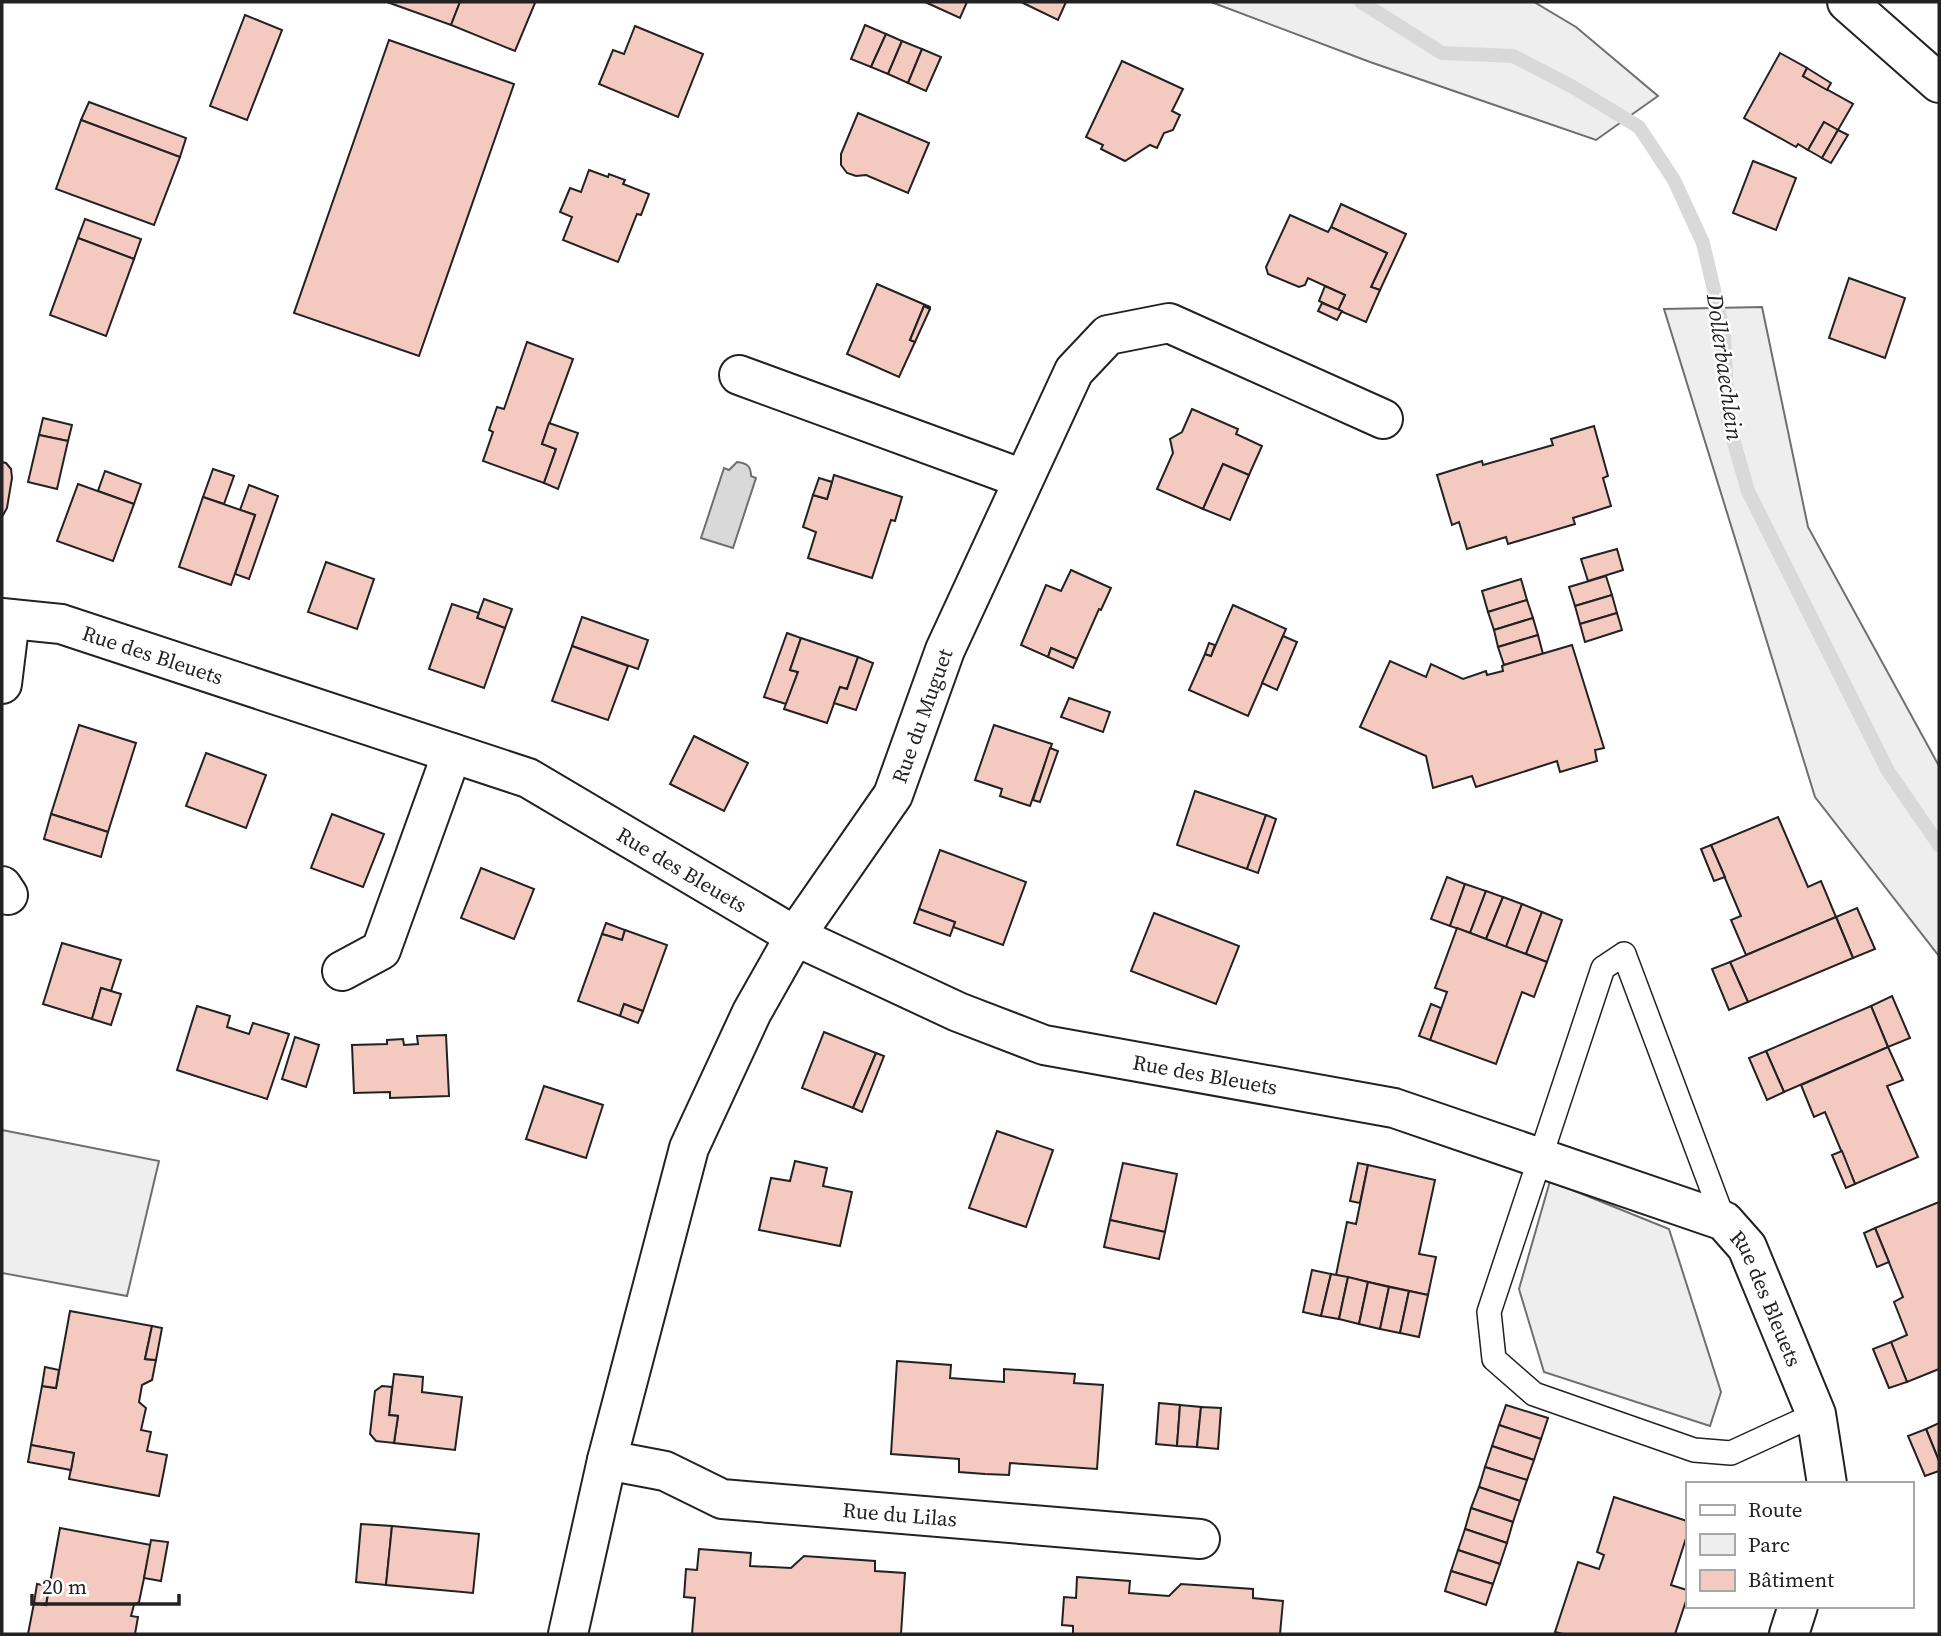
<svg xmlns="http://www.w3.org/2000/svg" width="1941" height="1636" font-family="'Source Serif 4',serif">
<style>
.green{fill:#eee;stroke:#6f6f6f;stroke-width:2}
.water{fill:#d9d9d9;stroke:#6f6f6f;stroke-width:2}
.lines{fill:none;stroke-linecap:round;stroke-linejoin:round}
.stream{stroke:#d9d9d9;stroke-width:14}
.building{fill:#f3c9c0;stroke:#222;stroke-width:2}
.lane-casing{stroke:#222;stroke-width:26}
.street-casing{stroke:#222;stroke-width:42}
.lane{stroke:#fff;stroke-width:23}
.street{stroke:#fff;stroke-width:38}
.labels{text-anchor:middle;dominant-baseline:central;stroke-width:5;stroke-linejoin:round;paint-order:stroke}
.street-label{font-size:21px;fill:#222;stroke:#fff}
.water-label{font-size:23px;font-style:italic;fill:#222;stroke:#fff}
</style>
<rect width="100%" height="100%" fill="#fff"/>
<g class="green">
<path d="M1211 2H1534L1576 27 1658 96 1596 140 1370 62Z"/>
<path d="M1762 307 1808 527 1939 766V956L1815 797 1664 309Z"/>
<path d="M2 1130 159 1161 127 1296 2 1273Z"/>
<path d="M1550 1181 1669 1229 1721 1392 1710 1426 1544 1372 1519 1289Z"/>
</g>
<path class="water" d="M737 462C747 463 751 466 751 476L756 478 733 548 701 538 724 468 729 470Z"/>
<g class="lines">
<path class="stream" d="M1361 2 1442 53 1513 56 1573 87 1639 127 1674 180 1703 243 1724 333 1728 422 1748 491 1888 771 1939 845"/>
</g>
<g class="building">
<path d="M387 2H460L451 25Z"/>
<path d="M460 2H533L535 3 515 51 451 25Z"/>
<path d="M925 2H967L960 18Z"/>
<path d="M1021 2H1066L1058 20Z"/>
<path d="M245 15 282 30 247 120 210 106Z"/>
<path d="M865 25 886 34 871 67 851 59Z"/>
<path d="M635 26 703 54 678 117 599 84 613 50 624 54Z"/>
<path d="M886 34 902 41 888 74 871 67Z"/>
<path d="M389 40 514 84 419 356 294 313Z"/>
<path d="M902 41 922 49 908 83 888 74Z"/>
<path d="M922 49 941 57 926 91 908 83Z"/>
<path d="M1780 53 1807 68 1803 76 1853 104 1838 130 1824 122 1808 150 1798 144 1796 147 1744 118Z"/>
<path d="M1122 61 1183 89 1172 111 1180 115 1173 130 1164 133 1157 148 1150 145 1125 161 1101 149 1103 145 1086 137Z"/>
<path d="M1807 68 1831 83 1827 90 1803 76Z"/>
<path d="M89 102 186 138 180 157 81 120Z"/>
<path d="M858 113 929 143 908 193 866 175 856 176 847 173 841 165V154Z"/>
<path d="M81 120 180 157 154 225 56 189Z"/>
<path d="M1824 122 1838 130 1822 158 1808 150Z"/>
<path d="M1838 130 1848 135 1831 163 1822 158Z"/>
<path d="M1753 161 1796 178 1776 230 1733 213Z"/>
<path d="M589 170 608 177 609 174 625 180 623 184 649 194 641 215 637 214 618 262 563 240 572 217 560 212 570 188 581 192Z"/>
<path d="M1341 204 1406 234 1380 290 1371 287 1387 253 1331 227Z"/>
<path d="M1290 215 1328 232 1331 227 1387 253 1371 287 1380 290 1366 322 1338 310 1345 295 1308 278 1305 285 1299 287 1268 274 1266 267Z"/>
<path d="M85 219 141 239 134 259 78 238Z"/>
<path d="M78 238 134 259 106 336 50 315Z"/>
<path d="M1849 278 1905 298 1885 358 1829 338Z"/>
<path d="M877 284 930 307V309L924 306 910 340 915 342 899 377 847 354Z"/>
<path d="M1325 286 1345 295 1338 310 1319 301Z"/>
<path d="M1322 303 1342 311 1337 320 1318 311Z"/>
<path d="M924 306 930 309 915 342 910 340Z"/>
<path d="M527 342 573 359 542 444 556 449 544 483 483 461 493 432 489 430 497 407 504 409Z"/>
<path d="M1192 409 1238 429 1236 434 1262 446 1249 475 1223 464 1203 509 1157 489 1173 453 1170 439 1182 432Z"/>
<path d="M43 418 72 425 68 441 39 435Z"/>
<path d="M549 423 578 433 558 489 544 483 556 449 542 444Z"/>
<path d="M1594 426 1608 476 1603 478 1611 506 1573 518 1575 524 1508 544 1506 537 1467 549 1459 522 1452 525 1437 475 1482 461 1483 465 1553 445 1551 439Z"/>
<path d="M39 435 68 441 57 489 28 482Z"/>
<path d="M2 462 6 463 11 469 12 478 7 508 2 517Z"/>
<path d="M1223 464 1249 475 1230 520 1203 509Z"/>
<path d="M213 469 234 476 224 504 203 497Z"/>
<path d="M105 471 141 484 134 504 98 491Z"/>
<path d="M834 475 902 497 895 521 891 520 872 578 808 558 816 532 803 527 813 495 827 499Z"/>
<path d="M819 478 832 482 827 499 813 495Z"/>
<path d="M78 484 134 504 113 561 57 541Z"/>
<path d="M249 485 278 496 249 579 235 574 255 515 240 510Z"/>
<path d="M203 497 255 515 231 585 179 567Z"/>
<path d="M1617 549 1623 570 1588 581 1581 559Z"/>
<path d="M326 562 374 579 357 629 308 612Z"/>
<path d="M1071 570 1111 588 1101 610 1099 609 1077 659 1051 648 1048 657 1021 645 1046 585 1061 591Z"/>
<path d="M1606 576 1612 595 1575 606 1569 587Z"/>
<path d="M1521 579 1527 600 1488 612 1482 591Z"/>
<path d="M1612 595 1617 613 1580 624 1575 606Z"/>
<path d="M484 599 512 609 505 628 477 618Z"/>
<path d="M1527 600 1533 618 1494 630 1488 612Z"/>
<path d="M452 604 479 613 477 618 505 628 484 688 429 669Z"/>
<path d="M1233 605 1286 629 1248 716 1189 690 1205 654 1211 656Z"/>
<path d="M1617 613 1622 630 1585 642 1580 624Z"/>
<path d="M582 617 648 640 638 669 572 646Z"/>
<path d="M1533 618 1538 635 1498 647 1494 630Z"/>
<path d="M787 633 801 638 790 670 798 672 786 704 764 697Z"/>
<path d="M1538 635 1543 654 1504 665 1498 647Z"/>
<path d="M1283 636 1297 642 1277 690 1262 683Z"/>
<path d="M801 638 858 657 847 689 840 687 827 723 784 709 798 672 790 670Z"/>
<path d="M1209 643 1215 645 1211 656 1205 654Z"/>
<path d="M1572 645 1604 748 1595 750 1597 761 1560 772 1557 761 1476 787 1472 776 1433 788 1426 756 1360 727 1390 661 1426 677 1431 664 1463 679 1486 671 1487 675 1503 671 1502 666 1504 665Z"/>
<path d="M572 646 628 666 608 720 552 701Z"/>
<path d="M1051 648 1077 659 1073 668 1048 657Z"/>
<path d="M858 657 873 663 856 710 834 703 840 687 847 689Z"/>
<path d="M1069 698 1110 712 1103 732 1061 717Z"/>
<path d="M79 725 136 743 108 832 51 814Z"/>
<path d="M994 725 1052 744 1030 806 1000 796 1002 789 975 780Z"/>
<path d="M694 736 748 763 724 811 670 784Z"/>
<path d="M1050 748 1058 751 1040 802 1033 800Z"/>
<path d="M206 753 266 775 246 828 186 806Z"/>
<path d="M1195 791 1266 815 1247 869 1177 845Z"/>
<path d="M51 814 108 832 101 857 44 839Z"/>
<path d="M332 814 384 834 363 887 311 868Z"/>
<path d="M1266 815 1276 819 1258 873 1247 869Z"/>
<path d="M1778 817 1808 887 1821 881 1836 917 1746 955 1731 920 1741 916 1711 845Z"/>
<path d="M1711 845 1725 877 1714 881 1701 849Z"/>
<path d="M940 850 1026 882 1003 945 953 927 955 922 919 909Z"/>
<path d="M481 868 534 889 514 939 461 918Z"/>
<path d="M1447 877 1465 884 1450 926 1431 919Z"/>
<path d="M1465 884 1486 891 1470 933 1450 926Z"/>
<path d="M1486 891 1503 897 1486 939 1470 933Z"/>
<path d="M1503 897 1522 904 1506 947 1486 939Z"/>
<path d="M1522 904 1542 912 1526 954 1506 947Z"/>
<path d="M1857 908 1875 949 1853 958 1836 917Z"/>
<path d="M919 909 955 922 950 936 914 923Z"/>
<path d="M1542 912 1562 920 1547 962 1526 954Z"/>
<path d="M1154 913 1239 946 1216 1004 1131 971Z"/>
<path d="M1836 917 1853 958 1748 1002 1730 962Z"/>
<path d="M606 923 625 930 622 940 602 934Z"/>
<path d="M1457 928 1547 962 1534 997 1522 992 1496 1064 1430 1040 1447 992 1435 988Z"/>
<path d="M625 930 667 945 643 1011 624 1004 620 1016 578 1001 602 934 622 940Z"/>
<path d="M62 943 121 960 111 991 101 988 92 1019 43 1004Z"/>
<path d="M1730 962 1748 1002 1729 1010 1712 969Z"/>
<path d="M101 988 121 994 111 1025 92 1019Z"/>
<path d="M1892 996 1910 1038 1888 1047 1871 1006Z"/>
<path d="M624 1004 643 1011 638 1023 620 1016Z"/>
<path d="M1431 1004 1441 1008 1430 1040 1419 1036Z"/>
<path d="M197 1006 230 1016 227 1027 249 1034 253 1023 289 1034 267 1099 177 1070Z"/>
<path d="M1871 1006 1888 1047 1784 1092 1766 1051Z"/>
<path d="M824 1032 876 1053 853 1108 802 1088Z"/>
<path d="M446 1035 449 1096 390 1098V1092L354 1093 352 1045 387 1044V1040L403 1039 404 1045 418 1044 417 1036Z"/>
<path d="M295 1037 319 1045 306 1087 282 1079Z"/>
<path d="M1888 1047 1903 1080 1887 1086 1918 1157 1855 1184 1825 1112 1814 1117 1801 1085Z"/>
<path d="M1766 1051 1784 1092 1767 1100 1749 1058Z"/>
<path d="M876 1053 884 1056 862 1112 853 1108Z"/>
<path d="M544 1086 603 1105 586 1158 526 1139Z"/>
<path d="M997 1131 1053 1150 1026 1227 969 1208Z"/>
<path d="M1842 1151 1855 1184 1846 1188 1832 1155Z"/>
<path d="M795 1161 827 1168 823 1186 852 1192 840 1246 759 1230 771 1178 790 1181Z"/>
<path d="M1123 1163 1177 1174 1165 1232 1110 1220Z"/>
<path d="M1358 1163 1368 1165 1360 1203 1350 1201Z"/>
<path d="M1368 1165 1435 1180 1419 1254 1436 1257 1428 1295 1336 1275 1347 1222 1356 1224Z"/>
<path d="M1939 1202V1369L1907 1382 1891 1342 1907 1335 1894 1302 1903 1297 1875 1228Z"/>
<path d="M1110 1220 1165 1232 1159 1259 1104 1247Z"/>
<path d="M1875 1228 1889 1262 1877 1267 1864 1233Z"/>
<path d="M1312 1270 1331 1274 1321 1316 1303 1312Z"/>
<path d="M1331 1274 1348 1277 1339 1319 1321 1316Z"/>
<path d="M1348 1277 1368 1282 1359 1324 1339 1319Z"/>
<path d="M1368 1282 1389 1287 1380 1329 1359 1324Z"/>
<path d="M1389 1287 1409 1291 1400 1333 1380 1329Z"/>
<path d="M1409 1291 1428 1295 1419 1337 1400 1333Z"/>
<path d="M70 1311 152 1326 145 1359 156 1360 152 1380 142 1385 139 1402 146 1408 141 1430 151 1432 147 1451 167 1455 159 1496 69 1479 74 1453 31 1445 42 1386 56 1388Z"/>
<path d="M152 1326 162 1328 156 1360 145 1359Z"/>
<path d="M1891 1342 1907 1382 1889 1388 1873 1349Z"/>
<path d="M897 1361 951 1365 950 1378 1004 1382V1369L1075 1374 1074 1383 1103 1385 1097 1469 1010 1463 1009 1475 985 1474 959 1472V1459L891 1454Z"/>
<path d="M45 1367 59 1370 56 1388 42 1386Z"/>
<path d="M394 1374 423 1377 422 1392 462 1397 455 1450 394 1443 398 1416 389 1415Z"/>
<path d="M382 1386 392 1387 389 1415 398 1416 394 1443 376 1441 370 1434 375 1391Z"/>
<path d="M1159 1403 1180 1405 1177 1446 1156 1444Z"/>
<path d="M1180 1405 1201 1407 1197 1447 1177 1446Z"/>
<path d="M1506 1405 1548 1418 1541 1439 1499 1425Z"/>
<path d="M1201 1407 1221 1408 1218 1449 1197 1447Z"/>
<path d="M1939 1423V1461L1926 1429Z"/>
<path d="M1499 1425 1541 1439 1534 1460 1492 1446Z"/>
<path d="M1926 1429 1939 1461V1471L1925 1476 1908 1436Z"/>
<path d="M31 1445 74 1453 71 1470 28 1462Z"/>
<path d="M1492 1446 1534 1460 1527 1480 1485 1467Z"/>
<path d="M1485 1467 1527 1480 1520 1501 1479 1487Z"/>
<path d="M1479 1487 1520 1501 1513 1522 1471 1508Z"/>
<path d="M1614 1497 1687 1521V1535L1671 1585 1687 1590V1598L1675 1634H1563L1555 1632 1578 1562 1599 1569 1604 1555 1597 1552Z"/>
<path d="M1471 1508 1513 1522 1507 1543 1465 1529Z"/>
<path d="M361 1524 392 1526 386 1585 356 1582Z"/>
<path d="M392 1526 479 1534 473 1593 386 1585Z"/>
<path d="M60 1528 151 1545 139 1602 134 1605 131 1616 138 1617 135 1634H28L34 1603 46 1605Z"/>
<path d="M1465 1529 1507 1543 1500 1564 1458 1550Z"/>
<path d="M151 1540 168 1542 161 1581 144 1578Z"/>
<path d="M699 1549 751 1553 750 1566 791 1568 804 1556 875 1561V1571L905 1573 901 1634H692L695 1598 684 1597 686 1569 697 1570Z"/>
<path d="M1458 1550 1500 1564 1493 1584 1451 1571Z"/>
<path d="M1451 1571 1493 1584 1486 1605 1445 1591Z"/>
<path d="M1077 1577 1130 1581 1129 1593 1169 1596 1181 1584 1253 1589V1598L1283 1601 1280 1634H1073V1626L1062 1625 1064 1597 1076 1598Z"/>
<path d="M37 1584 49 1586 46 1605 34 1603Z"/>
</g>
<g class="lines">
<defs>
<path id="lane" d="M1724 1221 1624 954 1603 968 1489 1312 1494 1359 1534 1394 1694 1450 1731 1453 1816 1414"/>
<g id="street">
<path d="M1847 2 1939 83"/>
<path d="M739 375 1023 479"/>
<path id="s1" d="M2 618 61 624 528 778 795 936 958 1012 1044 1045 1394 1108 1724 1221 1747 1247 1816 1414 1827 1484"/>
<path d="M2 684 10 619"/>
<path d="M2 886 8 895"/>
<path d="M342 971 381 950 452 753"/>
<path id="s2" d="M607 1460 665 1471 722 1499 1200 1539"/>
<path id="s3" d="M568 1634 607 1460 689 1148 752 1012 795 936 893 795 945 650 1074 371 1108 335 1169 323 1383 419"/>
<path d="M1789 1634 1798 1606"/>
</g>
</defs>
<use href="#lane" class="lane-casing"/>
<use href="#street" class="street-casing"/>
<use href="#lane" class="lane"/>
<use href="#street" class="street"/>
</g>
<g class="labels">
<g class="street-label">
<text stroke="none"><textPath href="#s1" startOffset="156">Rue des Bleuets</textPath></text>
<text stroke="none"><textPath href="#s3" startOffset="994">Rue du Muguet</textPath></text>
<text stroke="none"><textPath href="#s1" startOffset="730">Rue des Bleuets</textPath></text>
<text stroke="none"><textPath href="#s1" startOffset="1297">Rue des Bleuets</textPath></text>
<text stroke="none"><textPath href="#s1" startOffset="1927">Rue des Bleuets</textPath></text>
<text stroke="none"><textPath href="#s2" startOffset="301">Rue du Lilas</textPath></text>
</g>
<g class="water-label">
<text transform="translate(1725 367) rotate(82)">Dollerbaechlein</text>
</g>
</g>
<rect width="1941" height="1636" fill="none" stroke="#222222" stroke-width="7"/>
<rect x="1686" y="1482" width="228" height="126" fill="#ffffff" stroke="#a7a7a7" stroke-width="2"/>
<rect x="1700" y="1505" width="35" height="10" fill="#ffffff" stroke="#a7a7a7" stroke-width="2"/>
<text x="1748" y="1517" font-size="21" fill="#222222">Route</text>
<rect x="1700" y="1534" width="35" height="21" fill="#eeeeee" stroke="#a7a7a7" stroke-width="2"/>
<text x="1748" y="1552" font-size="21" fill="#222222">Parc</text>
<rect x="1700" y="1570" width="35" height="21" fill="#f3c9c0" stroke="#a7a7a7" stroke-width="2"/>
<text x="1748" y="1587" font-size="21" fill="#222222">Bâtiment</text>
<path d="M32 1594v10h147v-10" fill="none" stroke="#222222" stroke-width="3.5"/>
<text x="42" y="1594" font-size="21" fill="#222222" stroke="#ffffff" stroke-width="5" paint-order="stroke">20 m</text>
</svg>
